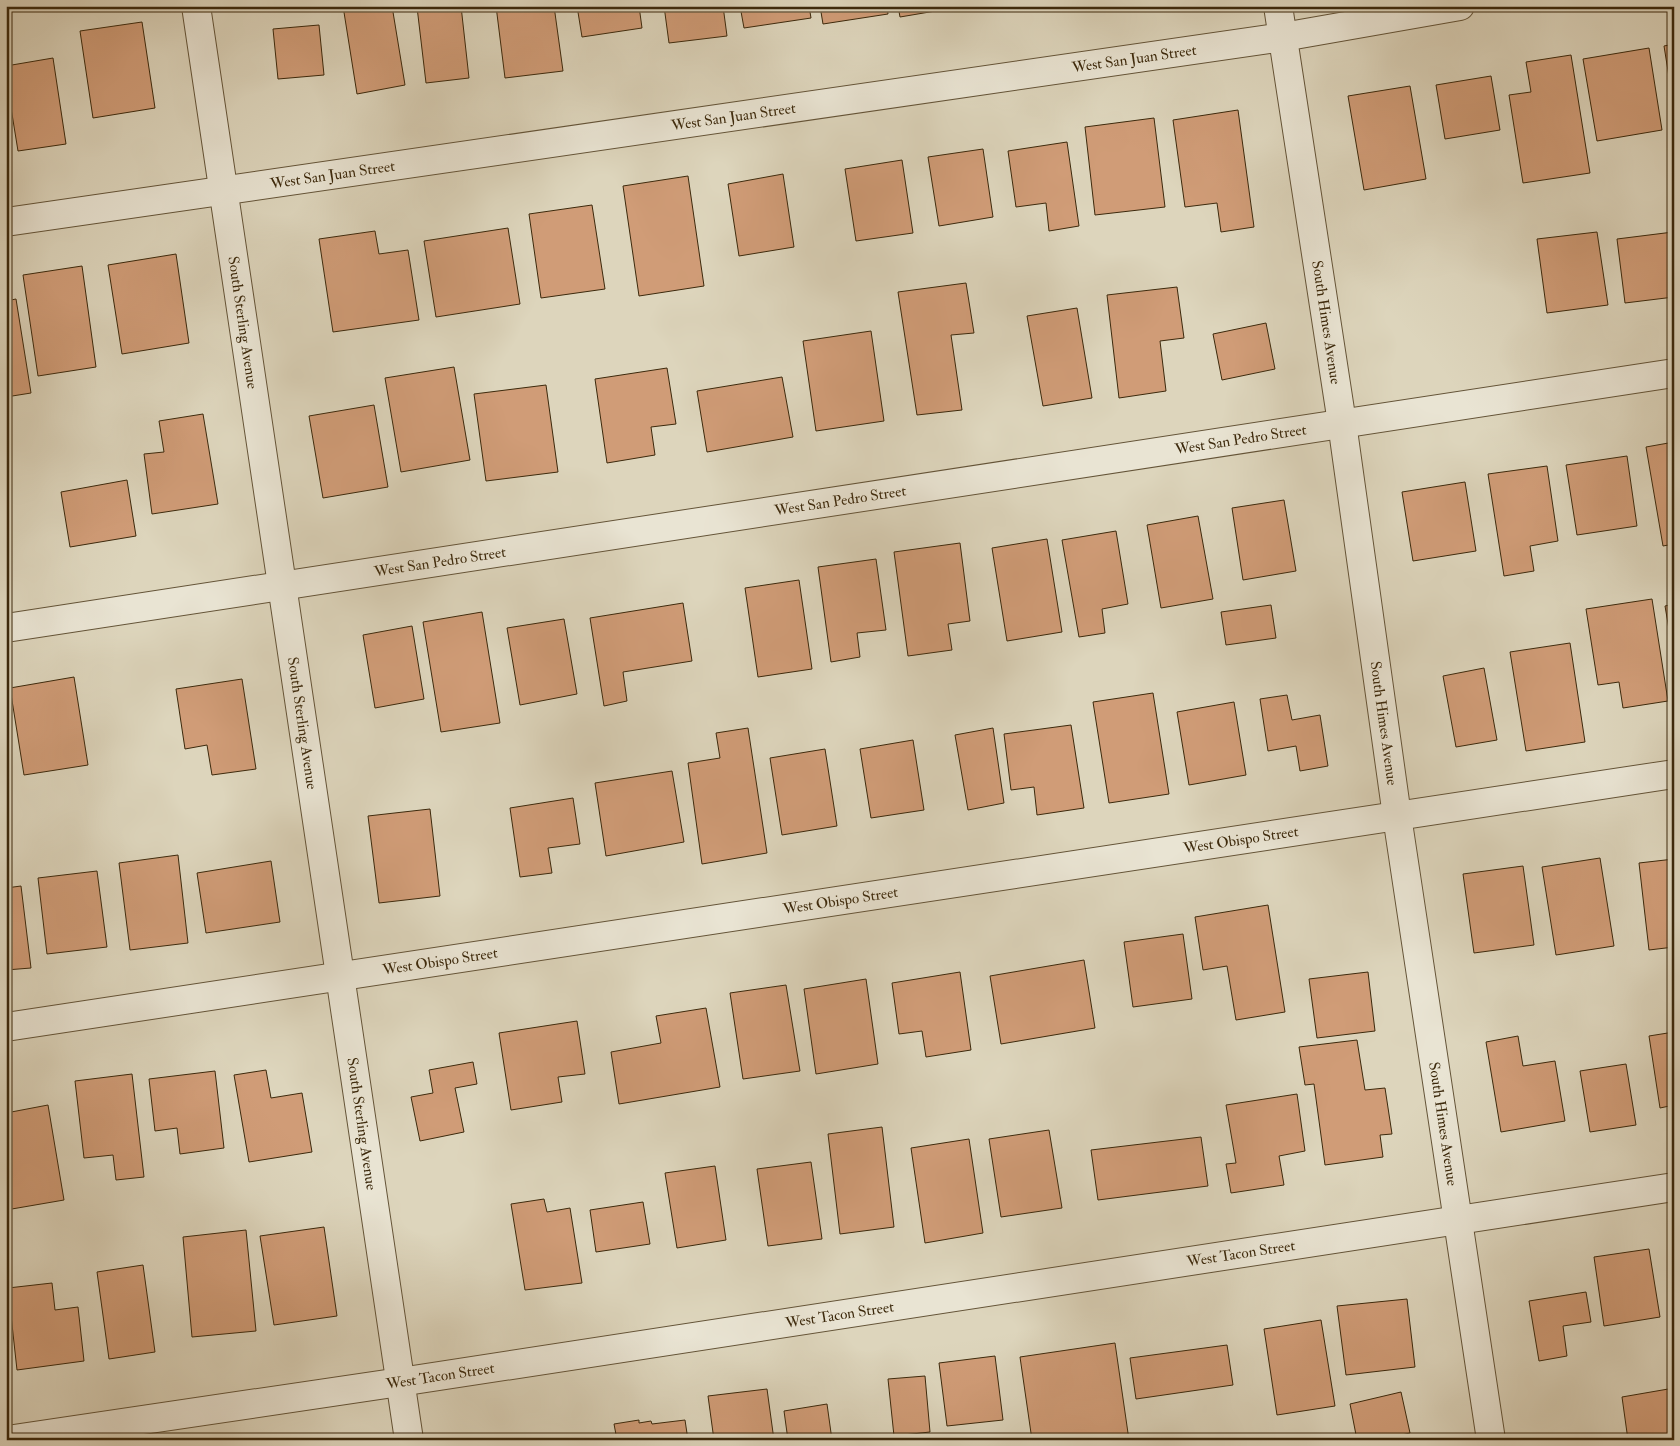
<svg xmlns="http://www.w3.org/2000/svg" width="1680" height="1446" font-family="'IM FELL Double Pica',serif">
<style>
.building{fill:#d09c77;stroke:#3c290c}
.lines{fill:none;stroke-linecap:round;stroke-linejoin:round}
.minor-casing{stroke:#645438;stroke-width:30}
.minor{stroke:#e9e4d3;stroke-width:28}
.labels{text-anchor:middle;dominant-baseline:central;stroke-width:4;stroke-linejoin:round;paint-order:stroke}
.street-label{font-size:15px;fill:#3c290c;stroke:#e9e4d3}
</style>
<rect width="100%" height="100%" fill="#ddd5bc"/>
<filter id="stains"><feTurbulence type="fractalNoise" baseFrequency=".004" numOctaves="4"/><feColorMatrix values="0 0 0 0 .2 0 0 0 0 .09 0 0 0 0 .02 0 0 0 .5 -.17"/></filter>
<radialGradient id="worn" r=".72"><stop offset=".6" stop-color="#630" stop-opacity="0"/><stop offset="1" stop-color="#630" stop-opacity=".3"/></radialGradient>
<g class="building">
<path d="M6 6H21L22 10 6 12Z"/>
<path d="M343 6H392L405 85 357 94Z"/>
<path d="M461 6 469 78 426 83 417 7Z"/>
<path d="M496 6H554L563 71 505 78Z"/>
<path d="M577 6H639L642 28 582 37Z"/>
<path d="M664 6H723L727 36 669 43Z"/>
<path d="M740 6H809L811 18 744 28Z"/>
<path d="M820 6H887L888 14 823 24Z"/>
<path d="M898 6H965L900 17Z"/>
<path d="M142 22 155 108 93 118 80 31Z"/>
<path d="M319 25 324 75 278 79 273 29Z"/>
<path d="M1674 44V95L1672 96 1664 46Z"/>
<path d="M1649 48 1662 130 1597 141 1583 59Z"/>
<path d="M1571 55 1590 173 1523 183 1509 95 1531 92 1526 62Z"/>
<path d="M53 58 66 144 18 151 6 77V66Z"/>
<path d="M1491 76 1500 130 1445 139 1436 85Z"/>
<path d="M1410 86 1426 179 1364 190 1348 96Z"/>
<path d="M1238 110 1254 227 1221 232 1217 203 1185 207 1173 120Z"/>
<path d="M1154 118 1165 207 1095 215 1085 127Z"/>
<path d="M1067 142 1079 226 1049 231 1046 203 1016 207 1008 151Z"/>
<path d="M983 149 993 217 939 226 928 157Z"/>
<path d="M902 160 913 233 856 241 845 169Z"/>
<path d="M783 174 794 247 739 256 728 184Z"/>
<path d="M688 176 704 286 639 296 623 186Z"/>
<path d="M592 205 605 289 541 298 529 214Z"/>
<path d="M508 228 520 304 436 317 424 241Z"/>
<path d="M375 231 379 254 408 250 419 320 333 332 319 239Z"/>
<path d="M1597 232 1608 305 1547 313 1537 239Z"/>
<path d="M1673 232 1674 297 1625 303 1617 239Z"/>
<path d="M176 254 189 343 122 354 108 265Z"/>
<path d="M82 266 96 367 38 376 23 275Z"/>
<path d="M966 283 974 333 951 335 962 410 917 415 898 292Z"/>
<path d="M1177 287 1184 338 1160 341 1166 391 1119 398 1107 295Z"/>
<path d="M16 299 31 393 6 397V301Z"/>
<path d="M1077 308 1092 398 1043 406 1027 316Z"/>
<path d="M1266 323 1275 369 1222 380 1213 334Z"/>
<path d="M871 331 884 421 816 431 803 341Z"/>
<path d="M454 367 470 460 401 472 385 378Z"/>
<path d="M667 368 676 424 651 427 655 455 607 463 595 379Z"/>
<path d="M782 377 793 437 707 452 697 391Z"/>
<path d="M546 385 558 472 486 481 474 394Z"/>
<path d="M374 405 388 487 323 498 309 416Z"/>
<path d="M203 414 218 504 152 514 144 454 164 452 159 421Z"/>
<path d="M1674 442V544L1663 546 1646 447Z"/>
<path d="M1627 456 1637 526 1577 535 1566 465Z"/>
<path d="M1547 466 1558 541 1530 546 1534 571 1504 576 1488 474Z"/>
<path d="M127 480 136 536 70 547 61 492Z"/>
<path d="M1465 482 1476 551 1413 561 1402 492Z"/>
<path d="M1284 500 1296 571 1243 580 1232 508Z"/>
<path d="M1198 516 1213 599 1161 608 1147 525Z"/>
<path d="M1116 531 1128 604 1102 609 1105 633 1079 637 1062 540Z"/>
<path d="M1047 539 1062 632 1007 641 992 548Z"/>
<path d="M960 543 970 621 948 624 952 650 908 656 894 552Z"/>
<path d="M876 559 886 630 857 633 860 657 831 662 818 567Z"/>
<path d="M799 580 812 669 758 677 745 588Z"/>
<path d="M1652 599 1668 701 1623 708 1619 682 1598 685 1586 609Z"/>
<path d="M683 603 692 661 623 672 627 701 604 706 590 618Z"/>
<path d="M1674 604V659L1665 606Z"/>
<path d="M1271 605 1276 638 1226 645 1221 612Z"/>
<path d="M482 612 500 723 441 732 423 622Z"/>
<path d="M564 619 577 694 520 705 507 628Z"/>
<path d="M412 626 424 699 375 708 363 635Z"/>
<path d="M1570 643 1585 742 1526 751 1510 652Z"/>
<path d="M1484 668 1497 740 1456 747 1443 676Z"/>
<path d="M74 677 88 765 24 775 10 688Z"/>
<path d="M242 679 256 769 212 775 207 745 185 749 176 689Z"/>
<path d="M1153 693 1169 794 1109 803 1093 702Z"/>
<path d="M1287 695 1292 720 1320 715 1328 766 1300 771 1296 746 1268 751 1260 699Z"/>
<path d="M1234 702 1246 775 1189 785 1177 712Z"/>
<path d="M1071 725 1084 808 1037 815 1034 787 1011 790 1004 734Z"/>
<path d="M748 728 767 853 702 864 688 763 720 758 716 733Z"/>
<path d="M993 728 1004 803 968 810 955 735Z"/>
<path d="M913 740 924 810 871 818 860 749Z"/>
<path d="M825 749 837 826 782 835 770 758Z"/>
<path d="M672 771 684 842 606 856 595 783Z"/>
<path d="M573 798 580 844 548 848 552 873 520 877 510 808Z"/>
<path d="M430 809 440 896 379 903 368 816Z"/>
<path d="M178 855 188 943 130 950 119 863Z"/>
<path d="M1600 858 1614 946 1556 955 1542 867Z"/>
<path d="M1674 859V947L1649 950 1639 863Z"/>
<path d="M271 861 280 922 206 933 197 873Z"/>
<path d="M1523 866 1534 945 1474 953 1463 874Z"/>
<path d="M97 871 107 947 47 954 38 878Z"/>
<path d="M21 886 31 968 6 970V888Z"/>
<path d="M1268 905 1285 1012 1236 1020 1227 966 1203 970 1195 917Z"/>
<path d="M1183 934 1192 999 1133 1007 1124 942Z"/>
<path d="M1084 960 1095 1028 1001 1044 990 976Z"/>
<path d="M960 972 971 1050 926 1057 922 1031 899 1034 892 983Z"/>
<path d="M1368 972 1375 1031 1317 1038 1309 979Z"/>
<path d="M866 979 878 1064 816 1074 804 989Z"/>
<path d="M786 985 800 1071 743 1079 730 993Z"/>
<path d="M706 1008 720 1087 619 1104 611 1052 661 1043 656 1016Z"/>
<path d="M577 1021 585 1074 558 1077 562 1102 511 1110 499 1033Z"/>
<path d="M1674 1032V1105L1660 1108 1649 1036Z"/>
<path d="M1518 1036 1523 1066 1555 1061 1565 1121 1501 1132 1486 1042Z"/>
<path d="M1357 1040 1365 1090 1385 1088 1392 1134 1380 1135 1383 1157 1325 1165 1314 1084 1305 1085 1299 1047Z"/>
<path d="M473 1062 477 1084 455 1088 464 1132 420 1141 411 1097 433 1093 429 1070Z"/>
<path d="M1626 1064 1636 1125 1590 1132 1580 1071Z"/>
<path d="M266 1070 271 1098 302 1093 312 1152 249 1162 234 1075Z"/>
<path d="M215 1071 224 1148 180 1154 177 1128 155 1131 149 1079Z"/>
<path d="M132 1074 144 1177 116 1180 113 1155 84 1158 75 1081Z"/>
<path d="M1297 1094 1305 1151 1279 1156 1284 1185 1231 1193 1226 1164 1236 1163 1226 1105Z"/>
<path d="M48 1105 64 1200 6 1210V1113Z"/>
<path d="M882 1127 894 1227 840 1234 828 1134Z"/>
<path d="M1049 1130 1062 1208 1001 1217 989 1139Z"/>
<path d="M1201 1137 1208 1186 1098 1200 1091 1150Z"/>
<path d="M969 1139 983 1233 925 1243 911 1148Z"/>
<path d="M811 1162 822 1239 768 1246 757 1169Z"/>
<path d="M715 1166 726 1240 677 1248 665 1173Z"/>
<path d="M544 1199 547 1212 570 1208 582 1283 525 1290 511 1204Z"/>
<path d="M643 1202 650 1244 596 1252 590 1210Z"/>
<path d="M324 1227 337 1316 274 1325 260 1236Z"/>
<path d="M246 1230 256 1331 192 1337 183 1237Z"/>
<path d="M1649 1249 1660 1317 1604 1326 1594 1257Z"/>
<path d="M143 1265 155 1352 109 1359 97 1272Z"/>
<path d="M52 1283 55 1310 78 1307 84 1361 17 1370 8 1288Z"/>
<path d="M1586 1292 1591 1322 1563 1326 1567 1356 1539 1361 1529 1301Z"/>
<path d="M1407 1299 1415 1367 1346 1375 1337 1306Z"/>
<path d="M1321 1320 1335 1406 1277 1415 1264 1329Z"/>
<path d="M1115 1343 1129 1440H1032L1020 1357Z"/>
<path d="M1227 1345 1233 1385 1136 1399 1130 1358Z"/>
<path d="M6 1348 10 1377H6Z"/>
<path d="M995 1356 1003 1420 947 1426 939 1363Z"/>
<path d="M925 1376 930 1432 894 1436 888 1379Z"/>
<path d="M1674 1388V1440H1628L1622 1397Z"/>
<path d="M767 1389 774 1440H714L708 1396Z"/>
<path d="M1401 1392 1410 1433 1380 1440H1357L1350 1404Z"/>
<path d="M827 1404 832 1440H788L784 1411Z"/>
<path d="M639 1420V1423L651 1421 652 1424 685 1420 688 1440H617L614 1424Z"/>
</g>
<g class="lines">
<defs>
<g id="minor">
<path id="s1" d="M196 6 409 1440"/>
<path id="s2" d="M1278 6 1342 423 1397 816 1491 1440"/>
<path id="s3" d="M6 222 1283 37 1460 6"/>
<path id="s4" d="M6 628 1674 373"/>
<path id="s5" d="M6 1027 1674 774"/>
<path id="s6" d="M7 1440 400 1382 1674 1187"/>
</g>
</defs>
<use href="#minor" class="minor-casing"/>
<use href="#minor" class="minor"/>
</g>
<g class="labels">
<g class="street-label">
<text stroke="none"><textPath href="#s3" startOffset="1140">West San Juan Street</textPath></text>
<text stroke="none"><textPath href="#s3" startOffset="735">West San Juan Street</textPath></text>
<text stroke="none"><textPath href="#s3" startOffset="330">West San Juan Street</textPath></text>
<text stroke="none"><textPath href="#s1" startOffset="320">South Sterling Avenue</textPath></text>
<text stroke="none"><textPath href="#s2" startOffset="320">South Himes Avenue</textPath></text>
<text stroke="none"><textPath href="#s4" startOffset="1249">West San Pedro Street</textPath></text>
<text stroke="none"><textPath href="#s4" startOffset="844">West San Pedro Street</textPath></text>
<text stroke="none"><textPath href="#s4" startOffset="439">West San Pedro Street</textPath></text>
<text stroke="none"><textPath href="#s1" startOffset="725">South Sterling Avenue</textPath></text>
<text stroke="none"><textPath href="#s2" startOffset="725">South Himes Avenue</textPath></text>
<text stroke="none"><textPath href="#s5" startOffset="1249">West Obispo Street</textPath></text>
<text stroke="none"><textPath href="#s5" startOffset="844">West Obispo Street</textPath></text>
<text stroke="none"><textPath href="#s5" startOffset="439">West Obispo Street</textPath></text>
<text stroke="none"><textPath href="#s1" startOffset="1130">South Sterling Avenue</textPath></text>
<text stroke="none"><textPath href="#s2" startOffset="1130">South Himes Avenue</textPath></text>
<text stroke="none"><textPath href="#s6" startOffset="1248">West Tacon Street</textPath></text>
<text stroke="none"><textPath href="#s6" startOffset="842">West Tacon Street</textPath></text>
<text stroke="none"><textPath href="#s6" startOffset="438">West Tacon Street</textPath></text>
</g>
</g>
<rect width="1680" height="1446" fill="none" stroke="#ddd5bc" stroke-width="25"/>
<rect x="8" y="8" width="1665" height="1431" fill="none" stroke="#3c290c" stroke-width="2.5"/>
<rect x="12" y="12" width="1655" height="1421" fill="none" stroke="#3c290c"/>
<rect width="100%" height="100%" filter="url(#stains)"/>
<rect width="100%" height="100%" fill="url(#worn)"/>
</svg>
